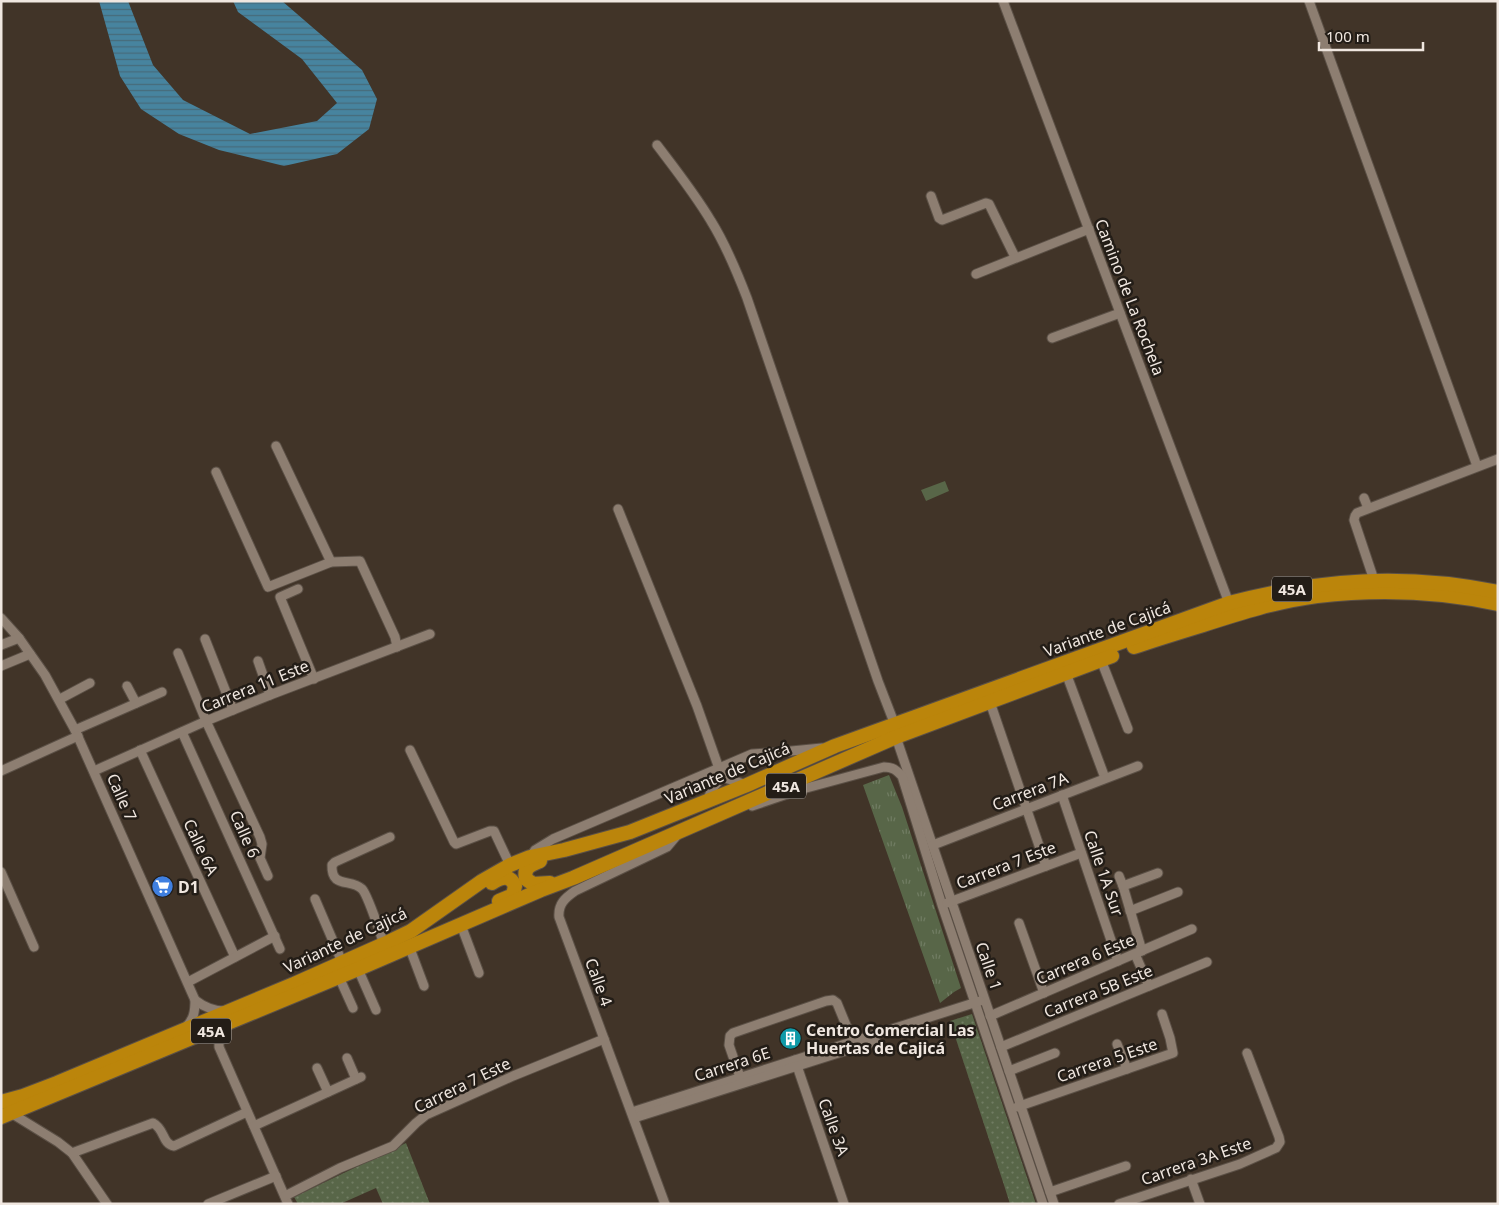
<svg xmlns="http://www.w3.org/2000/svg" width="1499" height="1205" font-family="'Noto Sans',sans-serif">
<style>
.grass{fill:url(#grass-tufts)}
.park{fill:url(#park-dots)}
.pitch{fill:#586648}
.water{fill:url(#water-rules)}
.lines{fill:none;stroke-linecap:round;stroke-linejoin:round}
.minor-casing{stroke:#5b5046;stroke-width:11}
.highway-casing{stroke:#5b5046;stroke-width:16}
.minor{stroke:#8d7e71;stroke-width:9}
.highway{stroke:#bb850b;stroke-width:14}
.labels{text-anchor:middle;dominant-baseline:central;stroke-width:5;stroke-linejoin:round;paint-order:stroke}
.shield{fill:#231d17;stroke:#b2aaa4;stroke-width:1}
.shield-label{font-size:15px;font-weight:bold;fill:#f0e7e0}
.street-label{font-size:16px;fill:#f0e7e0;stroke:#231d17}
.poi-label{font-size:16px;font-weight:bold;fill:#f0e7e0;stroke:#231d17;text-anchor:start}
</style>
<defs>
<pattern id="grass-tufts" width="24" height="20" patternUnits="userSpaceOnUse" patternTransform="scale(1.25)"><rect width="24" height="20" fill="#586648"/><path d="M3 7l-1-3M5 7V3M7 7l1-3M15 17l-1-3M17 17v-4M19 17l1-3" fill="none" stroke="#707c62"/></pattern>
<pattern id="park-dots" width="8" height="8" patternUnits="userSpaceOnUse" patternTransform="scale(1.25)"><rect width="8" height="8" fill="#586648"/><path d="M2 2h.1M6 6h.1" fill="none" stroke="#707c62" stroke-width="1.8" stroke-linecap="round"/></pattern>
<pattern id="water-rules" width="6" height="5" patternUnits="userSpaceOnUse" patternTransform="scale(1.25)"><rect width="6" height="5" fill="#47849f"/><path d="M0 2.5h6" fill="none" stroke="#476b7a"/></pattern>
</defs>
<rect width="100%" height="100%" fill="#413428"/>
<path class="grass" d="M889 775 902 807 961 988 954 992 940 1003 863 785Z"/>
<g class="park">
<path d="M972 1014 1036 1204H1010L1004 1185 950 1021Z"/>
<path d="M406 1143 430 1204H383L376 1188 340 1204H298L294 1197Z"/>
</g>
<path class="pitch" d="M945 481 949 491 926 501 921 490Z"/>
<path class="water" d="M99 1H128L153 65 183 100 250 134 317 121 337 103 302 59 238 12 233 1H282L362 70 377 99 369 129 337 154 284 166 219 150 179 134 141 109 120 76Z"/>
<g class="lines">
<defs>
<g id="minor">
<path d="M1003 1 1229 603"/>
<path d="M1309 1 1477 466"/>
<path d="M657 145C676 170 695 194 711 221 726 245 737 272 747 298L878 681 895 725"/>
<path d="M931 196 939 218 942 220 986 203 989 204 1015 257"/>
<path d="M976 274 1089 229"/>
<path d="M1052 338 1120 313"/>
<path d="M276 446 331 562"/>
<path d="M216 472 268 587 331 562 360 561 395 637 397 647"/>
<path d="M1364 498 1368 508"/>
<path d="M618 509 697 706 722 777"/>
<path d="M1374 580 1354 520 1355 516 1357 513 1498 459"/>
<path d="M298 589 280 597 314 679"/>
<path d="M1 618 19 638 45 675 75 730 195 1000C195 1011 194 1019 186 1027"/>
<path d="M205 639 233 710"/>
<path d="M1 645 19 638"/>
<path d="M178 653 206 721 260 837 262 844 260 858 268 876"/>
<path d="M1101 660 1128 729"/>
<path d="M258 661 270 695"/>
<path d="M1 666 30 654"/>
<path d="M1066 673 1105 778"/>
<path d="M127 686 136 703"/>
<path d="M60 699 90 683"/>
<path d="M990 702 1046 866"/>
<path d="M75 730 162 692"/>
<path d="M182 732 280 949"/>
<path d="M896 737 1054 1204"/>
<path d="M140 750 235 957"/>
<path d="M410 750 454 842 456 844 490 831H494L510 865"/>
<path d="M1 771 78 736"/>
<path d="M94 771 206 721 270 695 430 634"/>
<path d="M722 777 747 785"/>
<path d="M1062 795 1118 961"/>
<path d="M707 801 712 789 722 777"/>
<path d="M752 806 799 790 884 767C893 767 896 770 902 776L942 905 1043 1204"/>
<path d="M933 845 1138 766"/>
<path d="M530 857 535 850 553 839 752 754 781 752 822 748"/>
<path d="M1 872 34 947"/>
<path d="M1119 876 1123 886 1142 951"/>
<path d="M1123 886 1158 873"/>
<path d="M315 899 342 962"/>
<path d="M947 903 1081 853"/>
<path d="M1130 911 1178 892"/>
<path d="M1019 923 1044 993"/>
<path d="M461 925 479 973"/>
<path d="M384 944C380 933 368 895 362 889 351 878 331 889 332 865L335 862 390 837"/>
<path d="M409 946 424 986"/>
<path d="M1135 954 1149 986"/>
<path d="M358 969 376 1010"/>
<path d="M339 977 353 1008"/>
<path d="M188 982 275 936"/>
<path d="M195 1000C204 1007 213 1011 225 1011"/>
<path d="M990 1016 1192 929"/>
<path d="M225 1026 219 1034V1047L288 1204"/>
<path d="M1117 1044 1127 1069"/>
<path d="M1001 1047 1207 962"/>
<path d="M347 1058 356 1079"/>
<path d="M795 1060 844 1204"/>
<path d="M317 1068 328 1092"/>
<path d="M1009 1071 1055 1053"/>
<path d="M740 1077 729 1045 730 1036 733 1033 826 1001 833 1000 837 1003 853 1042"/>
<path d="M1017 1107 1173 1053 1170 1038 1162 1014"/>
<path d="M632 1112 980 1001"/>
<path d="M11 1113 58 1142 72 1153 107 1204"/>
<path d="M634 1118 876 1041"/>
<path d="M254 1126 361 1077"/>
<path d="M72 1153 153 1123C165 1129 162 1144 174 1146L247 1112"/>
<path d="M1191 1179 1200 1204"/>
<path d="M1050 1192 1126 1166"/>
<path d="M285 1196 340 1168 393 1146 416 1123 426 1115 513 1076 604 1039"/>
<path d="M208 1204 276 1176"/>
<path d="M665 1204 559 917C558 904 565 898 575 891L667 847 678 834"/>
<path d="M1119 1204 1240 1164 1276 1148 1280 1142 1279 1137 1247 1053"/>
</g>
<g id="highway">
<path d="M1134 647C1157 639 1180 632 1203 625 1240 613 1278 601 1317 596 1378 589 1438 591 1498 604"/>
<path d="M540 861C531 865 523 867 526 879L533 884 550 883"/>
<path d="M492 883C501 877 510 874 515 886L513 895 499 901"/>
<path d="M1 1102 23 1096 57 1083 294 984 384 944 411 931 482 881 510 865 530 857 564 850 630 832 747 785 835 746 1229 603C1321 579 1404 573 1498 592"/>
<path d="M1 1117 358 969 541 890 573 878 896 737 1112 656"/>
</g>
</defs>
<use href="#minor" class="minor-casing"/>
<use href="#highway" class="highway-casing"/>
<use href="#minor" class="minor"/>
<use href="#highway" class="highway"/>
</g>
<defs>
<symbol id="supermarket-disc" viewBox="-11 -11 22 22"><circle r="9.5" fill="#3f7fe0" stroke="#231d17"/><path d="M-6-5.5h2.5l.6 2H6L4.5 2H-2.5L-4.4-4H-6ZM-1.5 3.2a1.3 1.3 0 1 0 .1 0ZM3 3.2a1.3 1.3 0 1 0 .1 0Z" fill="#fff"/></symbol>
<symbol id="building-disc" viewBox="-11 -11 22 22"><circle r="9.5" fill="#0f9aa8" stroke="#231d17"/><path d="M-4-6H4V6H1V3H-1V6H-4ZM-2.5-4.3h1.7v1.8h-1.7ZM.8-4.3h1.7v1.8H.8ZM-2.5-1h1.7V.8h-1.7ZM.8-1h1.7V.8H.8Z" fill="#fff"/></symbol>
</defs>
<g fill-rule="evenodd">
<use href="#supermarket-disc" x="150" y="874" width="25" height="25"/>
<use href="#building-disc" x="778" y="1026" width="25" height="25"/>
</g>
<g class="labels">
<g class="shield">
<rect x="1272" y="576.5" width="40" height="25" rx="4"/>
<rect x="766" y="773.5" width="40" height="25" rx="4"/>
<rect x="191" y="1018.5" width="40" height="25" rx="4"/>
</g>
<g class="shield-label">
<text x="1292" y="589">45A</text>
<text x="786" y="786">45A</text>
<text x="211" y="1031">45A</text>
</g>
<g class="street-label">
<text transform="translate(1130 297) rotate(69)">Camino de La Rochela</text>
<text transform="translate(1107 629) rotate(-20)">Variante de Cajicá</text>
<text transform="translate(255 686) rotate(-22)">Carrera 11 Este</text>
<text transform="translate(727 773) rotate(-23)">Variante de Cajicá</text>
<text transform="translate(1030 791) rotate(-21)">Carrera 7A</text>
<text transform="translate(122 797) rotate(66)">Calle 7</text>
<text transform="translate(245 834) rotate(66)">Calle 6</text>
<text transform="translate(201 847) rotate(65)">Calle 6A</text>
<text transform="translate(1006 865) rotate(-21)">Carrera 7 Este</text>
<text transform="translate(1104 873) rotate(71)">Calle 1A Sur</text>
<text transform="translate(345 940) rotate(-25)">Variante de Cajicá</text>
<text transform="translate(1085 959) rotate(-23)">Carrera 6 Este</text>
<text transform="translate(989 966) rotate(71)">Calle 1</text>
<text transform="translate(599 982) rotate(70)">Calle 4</text>
<text transform="translate(1098 991) rotate(-22)">Carrera 5B Este</text>
<text transform="translate(1107 1060) rotate(-19)">Carrera 5 Este</text>
<text transform="translate(732 1064) rotate(-18)">Carrera 6E</text>
<text transform="translate(462 1085) rotate(-26)">Carrera 7 Este</text>
<text transform="translate(834 1127) rotate(70)">Calle 3A</text>
<text transform="translate(1196 1161) rotate(-19)">Carrera 3A Este</text>
</g>
<g class="poi-label">
<text x="178" y="887">D1</text>
<text x="806" y="1030">Centro Comercial Las<tspan x="806" dy="18">Huertas de Cajicá</tspan></text>
</g>
</g>
<rect width="1499" height="1205" fill="none" stroke="#f0e7e0" stroke-width="5"/>
<path d="M1319 42v8h104v-8" fill="none" stroke="#f0e7e0" stroke-width="2.5"/>
<text x="1326" y="42" font-size="15" fill="#f0e7e0" stroke="#231d17" stroke-width="4" paint-order="stroke">100 m</text>
</svg>
